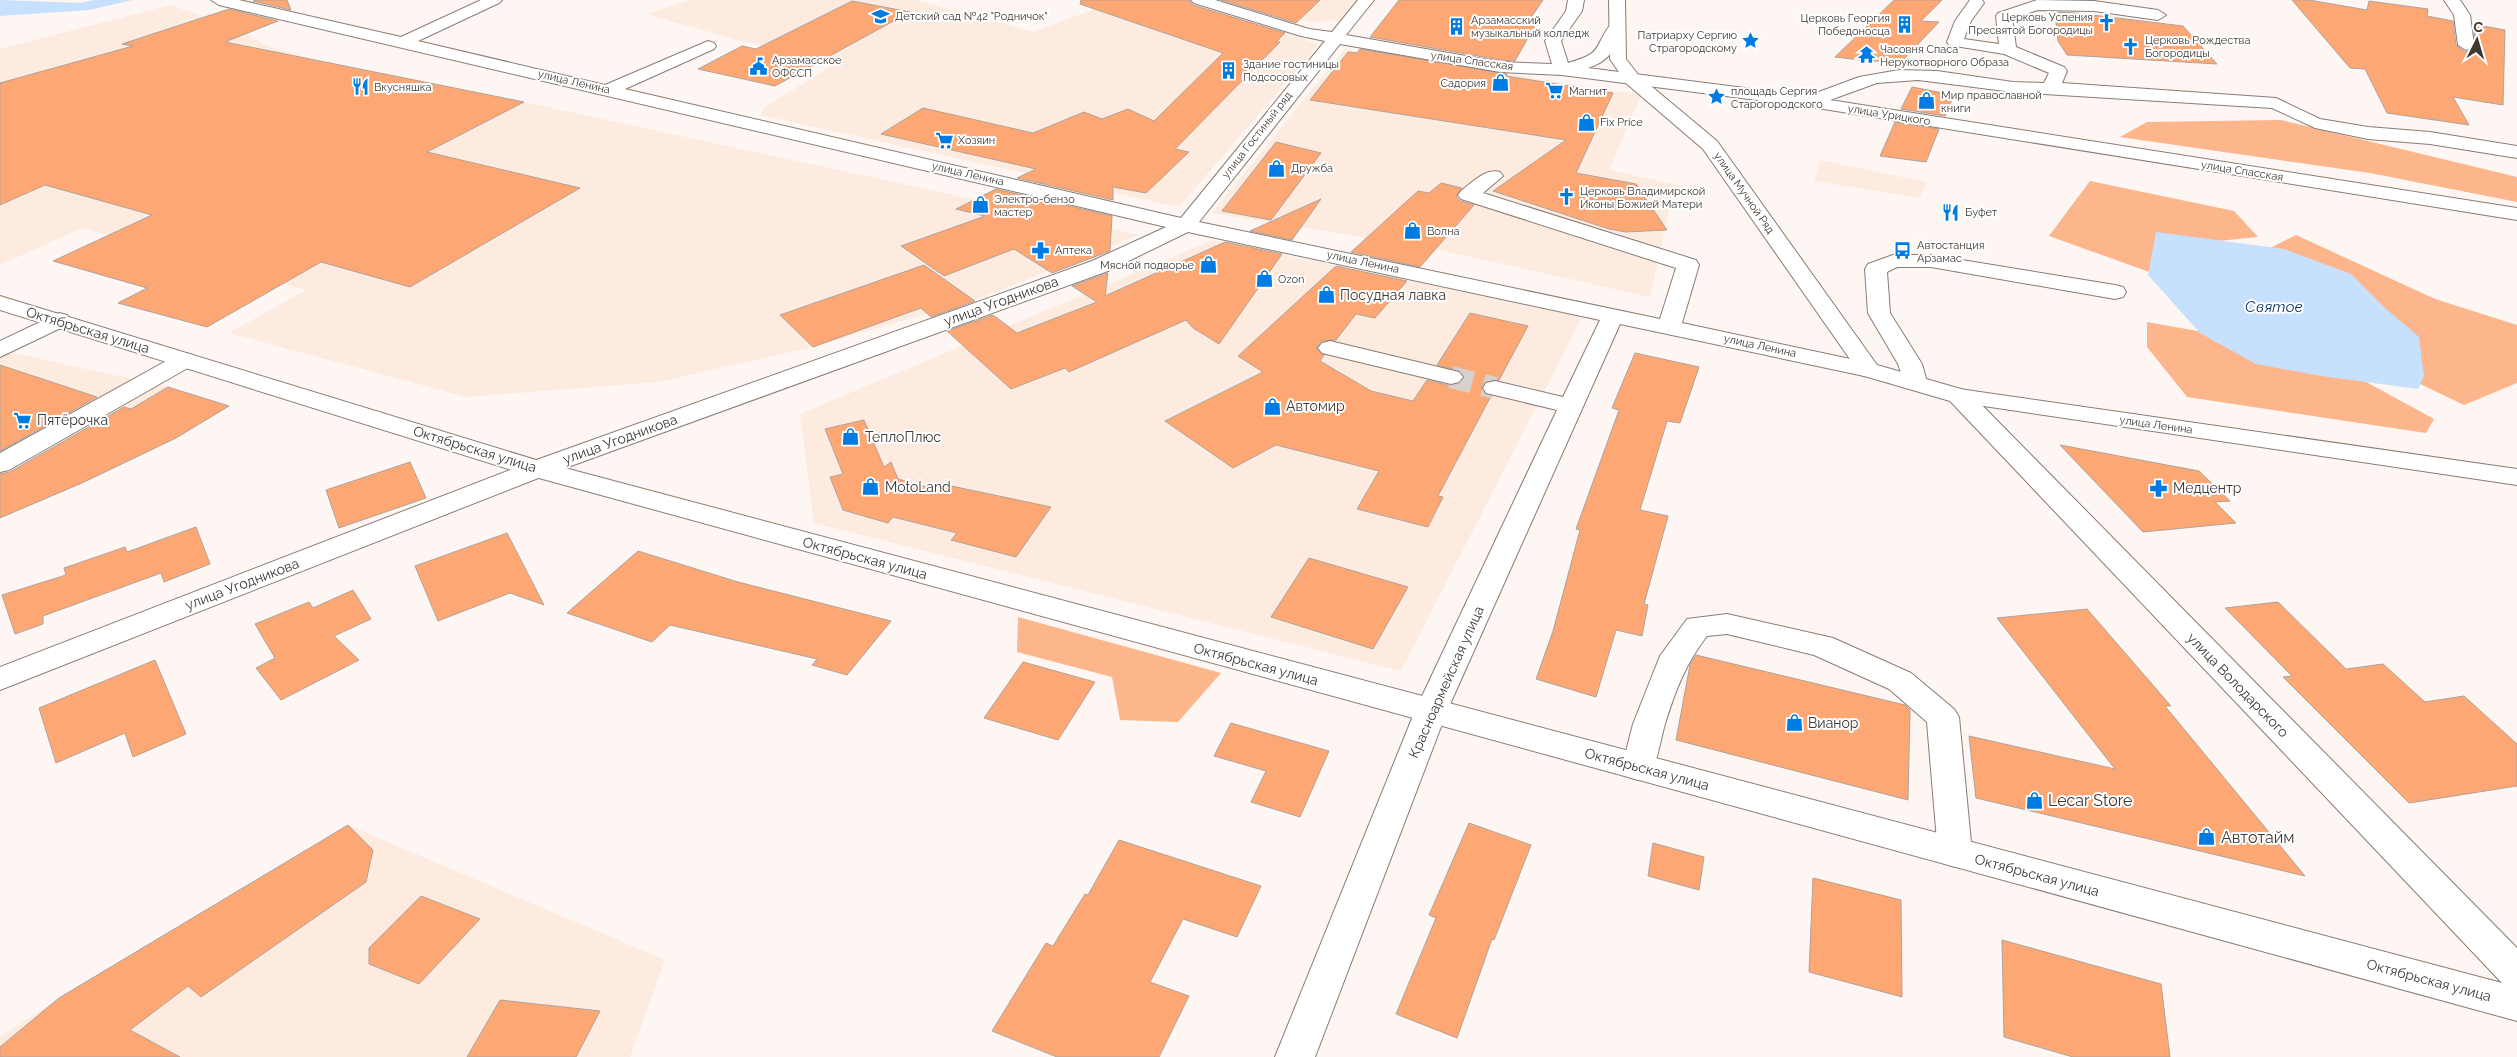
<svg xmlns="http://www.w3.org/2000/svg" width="2517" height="1057" font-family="Raleway,sans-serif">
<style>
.built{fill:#fdebe0}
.green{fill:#fdb58b}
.water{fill:#c7e0fd}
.building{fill:#fda874;stroke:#b1a29a}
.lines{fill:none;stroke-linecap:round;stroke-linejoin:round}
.minor-tunnel{stroke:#d7d0cd;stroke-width:22;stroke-dasharray:22 11;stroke-linecap:butt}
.minor-casing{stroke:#8a7c74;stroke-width:2}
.major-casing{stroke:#8a7c74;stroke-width:2}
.minor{fill:#fff;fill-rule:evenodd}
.major{fill:#fff;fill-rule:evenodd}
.labels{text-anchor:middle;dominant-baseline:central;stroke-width:4;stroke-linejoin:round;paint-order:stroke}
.far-poi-label{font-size:11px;fill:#3e3834;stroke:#fff;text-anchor:start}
.far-street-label{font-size:11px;fill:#3e3834;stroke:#fff}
.poi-label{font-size:14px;fill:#3e3834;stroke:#fff;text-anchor:start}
.street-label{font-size:14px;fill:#3e3834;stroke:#fff}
.water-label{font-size:15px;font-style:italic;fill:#04315d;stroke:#fff}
.near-poi-label{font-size:16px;fill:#3e3834;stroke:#fff;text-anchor:start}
</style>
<rect width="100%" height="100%" fill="#fdf6f3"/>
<g class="built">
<path d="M691 0H915L1034 32 1118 0H1174L1319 44 1179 207 760 115 766 106 837 63 741 41 646 14Z"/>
<path d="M1235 0H1357L1341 20 1311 22Z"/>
<path d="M170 5 205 17 256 27 245 33 267 46 304 57 482 93 1139 235 980 298 813 347 658 382 466 397 229 333 306 290 82 228 0 265V49Z"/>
<path d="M1345 49 1641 95 1609 170 1683 186 1672 196 1650 297 1435 249 1212 213Z"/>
<path d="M1820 160 1927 182 1919 198 1814 181Z"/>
<path d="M1213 240 1582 317 1401 671 814 523 800 414Z"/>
<path d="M0 350 168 387 229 406 176 438 0 518Z"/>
<path d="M348 825 665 960 630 1057H0V1037L59 998Z"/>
</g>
<g class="green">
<path d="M2281 120 2517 177V202L2370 173 2120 137 2147 122Z"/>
<path d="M2090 181 2234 211 2258 237 2178 245 2166 278 2049 236Z"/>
<path d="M2296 235 2435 299 2517 325V383L2464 405 2391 370 2266 250Z"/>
<path d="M2147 322 2220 335 2335 365 2434 419 2426 433 2187 397 2147 347Z"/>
<path d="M1018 617 1221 673 1178 722 1120 720 1112 677 1017 652Z"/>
</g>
<g class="water">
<path d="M0 0 81 3 94 0H132L89 10 0 16Z"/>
<path d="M2156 232 2284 249 2351 274 2384 307 2419 337 2424 376 2418 389 2321 376 2256 364 2200 333 2148 275Z"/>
</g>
<g class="building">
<path d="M257 0H287L291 10 253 1Z"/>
<path d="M1081 0H1189L1193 5 1285 33 1276 42H1280L1175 149 1189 152 1146 193 1113 187V200L1017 178 1036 169 881 134 923 108 1033 133 1084 112 1102 119 1128 109 1154 121 1223 53 1080 4Z"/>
<path d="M1221 0H1320L1296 23Z"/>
<path d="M1399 0H1543L1530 19 1538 20 1515 61 1500 60 1370 37Z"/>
<path d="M1894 0H1942L1921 21 1939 22 1902 61H1869L1835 57Z"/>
<path d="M2292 0H2309L2367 10 2369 1 2428 9 2427 16 2453 21 2456 45 2465 52 2473 50 2476 46 2473 24 2505 30 2503 105 2453 97 2469 125 2387 113 2365 69 2350 68Z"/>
<path d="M852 1 910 12 775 86 698 69 742 46 756 49Z"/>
<path d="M229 9 278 21 225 42 524 102 427 152 580 188 410 287 321 262 207 327 118 303 147 288 53 261 152 215 45 185 0 205V83L133 46 122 44Z"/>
<path d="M2055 12 2076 13 2183 26 2217 64 2067 55 2058 41Z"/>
<path d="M1360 49 1507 74 1506 76 1613 93 1576 173 1636 184 1667 230 1626 232 1609 229 1493 191 1566 140 1310 100 1348 52 1357 53Z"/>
<path d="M1912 87 1954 95 1945 116 1901 109Z"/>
<path d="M1895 122 1939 129 1926 162 1880 156Z"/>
<path d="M1276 142 1321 153 1271 220 1222 211Z"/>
<path d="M1441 183 1462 188 1456 196 1460 201 1474 205 1420 267 1351 252 1418 191 1429 193Z"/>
<path d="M996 189 1112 216 1110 251 1052 273 1014 249 944 276 901 246 985 216 956 209Z"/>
<path d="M1321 199 1292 240 1250 231Z"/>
<path d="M1225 242 1282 254 1219 344 1193 328 1186 320 1069 372 1065 368 1011 389 947 331 993 315 1017 333 1097 302 1072 286 1108 273 1105 296Z"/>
<path d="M924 265 975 301 931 317 921 308 813 347 780 315Z"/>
<path d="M1336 266 1407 281 1375 318 1356 314 1336 340 1322 341 1316 348 1324 355 1320 361 1371 391 1413 401 1427 380 1451 386 1460 383 1465 377 1460 371 1437 365 1470 313 1528 326 1499 380 1486 381 1481 387 1484 394 1491 396 1438 496 1443 497 1428 527 1357 509 1379 471 1276 445 1233 468 1165 421 1263 372 1238 356Z"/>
<path d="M1635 353 1699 367 1680 423 1667 421 1640 510 1668 516 1644 604 1648 605 1642 636 1616 630 1596 697 1536 679 1553 631 1580 530 1576 529 1619 410 1612 408Z"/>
<path d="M0 365 97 397 0 451Z"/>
<path d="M168 387 229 406 176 438 82 483 0 518V474L10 472 124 407 131 409Z"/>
<path d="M864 420 884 467 891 462 898 479 931 488 937 483 1051 507 1016 557 951 540 957 533 893 517 888 523 843 510 830 477 843 474 825 429Z"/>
<path d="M2060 445 2199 471 2230 501 2215 502 2236 523 2143 532Z"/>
<path d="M410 462 426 498 339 528 326 490Z"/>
<path d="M196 527 210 564 164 582 161 573 43 616V624L15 634 2 595 66 575 64 568 125 547 127 552Z"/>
<path d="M507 533 544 605 510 593 438 621 415 566Z"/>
<path d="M638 551 738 582 891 621 847 675 812 665 817 659 670 625 652 642 567 613Z"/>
<path d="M1309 558 1408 587 1373 649 1271 617Z"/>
<path d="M353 590 371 619 334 636 359 660 281 700 256 668 275 658 255 624 309 602 313 608Z"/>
<path d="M2278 602 2346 669 2383 664 2425 702 2464 696 2517 744V786L2409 803 2283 677 2292 676 2225 608Z"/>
<path d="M2087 609 2171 706H2165L2305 876 1976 798 1969 736 2115 769 1997 618Z"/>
<path d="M1696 655 1905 705 1910 710 1908 800 1676 740 1690 665Z"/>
<path d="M155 660 186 734 133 757 125 733 56 763 39 708Z"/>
<path d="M1023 662 1095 682 1058 740 984 718Z"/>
<path d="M1231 723 1329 751 1300 817 1251 802 1266 771 1214 756Z"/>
<path d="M1469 823 1531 845 1494 940 1492 939 1457 1038 1396 1014 1436 918 1429 915Z"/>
<path d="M348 825 373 850 366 882 201 997 188 986 130 1030 180 1057H0V1047L59 998Z"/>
<path d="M1119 840 1261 886 1237 937 1183 919 1150 982 1189 996 1159 1057H1057L992 1031 1046 943 1053 946 1085 894 1088 895Z"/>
<path d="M1653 843 1704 857 1699 890 1648 876Z"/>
<path d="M1813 878 1901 900 1902 997 1809 972Z"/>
<path d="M421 896 480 919 419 984 369 964V948Z"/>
<path d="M2002 940 2161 984 2170 1057H2073L2004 1037Z"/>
<path d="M500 1000 600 1011 576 1057H467Z"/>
</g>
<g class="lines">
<path class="minor-tunnel" d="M1451 377 1495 388"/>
<defs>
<g id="minor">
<path d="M211 0H239L401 37 481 0H502L499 3 418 41 605 85 708 41 714 43 716 46 714 49 625 89 1181 218 1325 41 1301 36 1194 3 1191 0H1215L1309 29 1332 32 1358 0H1374L1346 35 1500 62 1552 64 1545 41 1566 11 1568 0H1584L1582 11 1561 41 1568 63C1603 53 1593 49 1610 25L1616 23 1624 28C1617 48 1608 62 1588 68L1808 96 1859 77 1899 70 1937 71 2013 82 2044 83 2049 73 2004 54 1949 45 1947 42 1955 21 1970 0H1982L1984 3 1971 21 1964 39 1999 44 1996 16 1998 13 2037 0 2094 1 2158 10 2166 15 2158 20 2094 11 2038 10 2012 18 2016 47 2064 67 2067 71 2062 83 2276 98 2320 119 2368 127 2430 132 2517 146V158L2430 144 2368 139 2315 128 2272 108 2013 92 1918 80 1877 83 1830 100 2517 208V220L1811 107 1562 75 1500 72 1340 44 1199 222 1660 319 1676 268 1461 199 1458 195 1461 191C1473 182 1485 168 1500 172L1503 176 1483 193 1696 260 1699 265 1682 323 1869 363 1877 365 1881 370 1877 375 1869 377 1620 324 1447 711 1315 1057H1275L1415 711 1557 410 1486 393 1483 388 1486 383 1495 381 1563 397 1600 320 1188 232 1108 271 546 475 0 690V667L528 463 1092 261 1166 227 219 5Z"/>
<path d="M2444 0H2460L2470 15 2474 45 2472 48 2466 50 2458 45 2454 15Z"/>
<path d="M1893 255H1931L2115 285 2123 287 2126 292 2123 297 2115 299 1931 267H1897L1887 272 1890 313 1922 364 1927 382 1924 387 1915 389 1906 387 1898 364 1868 313 1865 269 1868 264Z"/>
<path d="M59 313 67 315 70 320 67 325 0 357V341Z"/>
<path d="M1330 341 1459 372 1463 377 1459 382 1451 384 1322 353 1318 348 1322 343Z"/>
<path d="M185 353 193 355 197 360 193 365 9 470 0 472V453L177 355Z"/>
<path d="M1959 389 2517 469V485L1950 401 1947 396 1950 391Z"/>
<path d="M1727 614 1833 638 1911 673 1954 709 1959 717 1972 853 1967 863 1955 867 1943 863 1938 853 1927 722 1889 689 1814 655 1727 634 1707 636C1686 663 1675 691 1665 724 1660 741 1658 760 1650 776L1638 780 1626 776 1622 767 1633 724 1660 656 1687 619Z"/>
</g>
<path id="major" d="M1609 0H1625L1626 59 1639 76 1717 141 1877 365 1968 391 2517 948V1021L528 475 0 310V296L546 463 2502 983 1950 401 1861 375 1703 149 1627 84 1610 59Z"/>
</defs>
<use href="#minor" class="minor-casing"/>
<use href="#major" class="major-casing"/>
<use href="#minor" class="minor"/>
<use href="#major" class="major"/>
</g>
<defs>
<symbol id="school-bare" viewBox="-9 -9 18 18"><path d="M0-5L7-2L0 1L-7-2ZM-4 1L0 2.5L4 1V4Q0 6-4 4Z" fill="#007be1" stroke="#fff" stroke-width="2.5" paint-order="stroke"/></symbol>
<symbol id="church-bare" viewBox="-9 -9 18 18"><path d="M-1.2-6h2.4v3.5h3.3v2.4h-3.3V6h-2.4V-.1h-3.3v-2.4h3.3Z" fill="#007be1" stroke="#fff" stroke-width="2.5" paint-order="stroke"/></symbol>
<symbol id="building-bare" viewBox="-9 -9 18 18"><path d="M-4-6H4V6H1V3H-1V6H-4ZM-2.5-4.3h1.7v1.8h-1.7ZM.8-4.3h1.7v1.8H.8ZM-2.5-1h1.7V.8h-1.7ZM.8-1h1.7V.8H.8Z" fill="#007be1" stroke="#fff" stroke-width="2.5" paint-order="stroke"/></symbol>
<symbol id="sight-bare" viewBox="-9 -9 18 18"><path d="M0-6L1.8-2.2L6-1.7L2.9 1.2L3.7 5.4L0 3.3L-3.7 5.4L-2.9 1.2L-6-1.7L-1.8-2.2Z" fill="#007be1" stroke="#fff" stroke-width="2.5" paint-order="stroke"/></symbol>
<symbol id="temple-bare" viewBox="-9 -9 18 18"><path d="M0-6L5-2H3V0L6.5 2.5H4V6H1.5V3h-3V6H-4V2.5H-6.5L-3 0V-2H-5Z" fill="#007be1" stroke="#fff" stroke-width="2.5" paint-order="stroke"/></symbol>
<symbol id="civic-bare" viewBox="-9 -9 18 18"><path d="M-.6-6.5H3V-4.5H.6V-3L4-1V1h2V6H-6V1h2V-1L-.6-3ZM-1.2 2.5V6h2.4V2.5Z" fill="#007be1" stroke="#fff" stroke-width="2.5" paint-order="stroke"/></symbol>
<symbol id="shop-bare" viewBox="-9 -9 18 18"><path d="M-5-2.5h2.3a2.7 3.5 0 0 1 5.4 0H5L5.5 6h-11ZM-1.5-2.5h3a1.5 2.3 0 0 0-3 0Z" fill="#007be1" stroke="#fff" stroke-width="2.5" paint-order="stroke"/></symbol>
<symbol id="restaurant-bare" viewBox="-9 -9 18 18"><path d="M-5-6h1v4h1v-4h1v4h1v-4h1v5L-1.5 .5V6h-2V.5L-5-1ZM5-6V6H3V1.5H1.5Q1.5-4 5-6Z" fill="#007be1" stroke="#fff" stroke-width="2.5" paint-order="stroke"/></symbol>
<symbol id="supermarket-bare" viewBox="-9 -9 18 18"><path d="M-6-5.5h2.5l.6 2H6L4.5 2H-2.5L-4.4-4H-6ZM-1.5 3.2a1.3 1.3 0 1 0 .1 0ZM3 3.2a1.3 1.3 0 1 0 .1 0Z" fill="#007be1" stroke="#fff" stroke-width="2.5" paint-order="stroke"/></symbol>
<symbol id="pharmacy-bare" viewBox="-9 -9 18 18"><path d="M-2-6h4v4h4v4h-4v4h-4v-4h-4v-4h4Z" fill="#007be1" stroke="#fff" stroke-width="2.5" paint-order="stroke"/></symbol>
<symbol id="bus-bare" viewBox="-9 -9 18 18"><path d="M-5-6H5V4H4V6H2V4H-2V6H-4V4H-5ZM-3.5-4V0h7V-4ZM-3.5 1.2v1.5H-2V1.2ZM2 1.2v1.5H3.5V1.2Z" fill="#007be1" stroke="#fff" stroke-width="2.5" paint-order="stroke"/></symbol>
</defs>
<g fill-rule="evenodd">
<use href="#school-bare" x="868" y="4" width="25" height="25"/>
<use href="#church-bare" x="2094" y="10" width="25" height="25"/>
<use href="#building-bare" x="1892" y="12" width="25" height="25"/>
<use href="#building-bare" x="1444" y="14" width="25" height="25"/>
<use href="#sight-bare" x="1738" y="28" width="25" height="25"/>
<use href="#church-bare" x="2118" y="34" width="25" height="25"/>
<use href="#temple-bare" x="1854" y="42" width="25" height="25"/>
<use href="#civic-bare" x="746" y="54" width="25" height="25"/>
<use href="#building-bare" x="1216" y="58" width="25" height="25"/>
<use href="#shop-bare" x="1488" y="70" width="25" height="25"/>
<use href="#restaurant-bare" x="348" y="74" width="25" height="25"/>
<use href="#supermarket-bare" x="1542" y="78" width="25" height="25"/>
<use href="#sight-bare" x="1704" y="84" width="25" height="25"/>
<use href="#shop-bare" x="1914" y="88" width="25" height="25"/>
<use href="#shop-bare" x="1574" y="110" width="25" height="25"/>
<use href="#supermarket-bare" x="932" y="128" width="25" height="25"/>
<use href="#shop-bare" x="1264" y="156" width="25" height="25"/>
<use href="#church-bare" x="1554" y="184" width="25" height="25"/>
<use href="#shop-bare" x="968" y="192" width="25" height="25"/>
<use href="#restaurant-bare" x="1938" y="200" width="25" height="25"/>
<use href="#shop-bare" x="1400" y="218" width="25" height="25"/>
<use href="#pharmacy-bare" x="1028" y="238" width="25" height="25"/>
<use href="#bus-bare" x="1890" y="238" width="25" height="25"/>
<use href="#shop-bare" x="1196" y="252" width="25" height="25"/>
<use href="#shop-bare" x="1252" y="266" width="25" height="25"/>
<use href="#shop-bare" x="1314" y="282" width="25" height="25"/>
<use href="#shop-bare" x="1260" y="394" width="25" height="25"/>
<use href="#supermarket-bare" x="10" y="408" width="25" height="25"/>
<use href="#shop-bare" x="838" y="424" width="25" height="25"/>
<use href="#shop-bare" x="858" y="474" width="25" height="25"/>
<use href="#pharmacy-bare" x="2146" y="476" width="25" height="25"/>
<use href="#shop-bare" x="1782" y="710" width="25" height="25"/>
<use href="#shop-bare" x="2022" y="788" width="25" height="25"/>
<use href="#shop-bare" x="2194" y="824" width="25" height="25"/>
</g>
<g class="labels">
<g class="far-poi-label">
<text x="895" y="16">Детский сад №42 "Родничок"</text>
<text x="2093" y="17" text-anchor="end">Церковь Успения<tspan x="2093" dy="13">Пресвятой Богородицы</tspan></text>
<text x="1890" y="18" text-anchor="end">Церковь Георгия<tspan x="1890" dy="13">Победоносца</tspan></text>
<text x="1471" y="20">Арзамасский<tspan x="1471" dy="13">музыкальный колледж</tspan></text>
<text x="1737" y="35" text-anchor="end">Патриарху Сергию<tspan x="1737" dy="13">Страгородскому</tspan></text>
<text x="2145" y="40">Церковь Рождества<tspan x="2145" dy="13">Богородицы</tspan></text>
<text x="1880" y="49">Часовня Спаса<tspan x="1880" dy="13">Нерукотворного Образа</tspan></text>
<text x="772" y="60">Арзамасское<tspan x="772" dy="13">ОФССП</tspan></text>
<text x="1243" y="64">Здание гостиницы<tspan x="1243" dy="13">Подсосовых</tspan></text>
<text x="1486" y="83" text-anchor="end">Садория</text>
<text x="374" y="87">Вкусняшка</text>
<text x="1569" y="91">Магнит</text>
<text x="1731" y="91">площадь Сергия<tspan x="1731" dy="13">Старогородского</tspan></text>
<text x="1941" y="95">Мир православной<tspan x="1941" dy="13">книги</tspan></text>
<text x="1600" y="122">Fix Price</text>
<text x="958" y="140">Хозяин</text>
<text x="1291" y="168">Дружба</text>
<text x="1580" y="191">Церковь Владимирской<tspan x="1580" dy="13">Иконы Божией Матери</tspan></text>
<text x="994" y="199">Электро-бензо<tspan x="994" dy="13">мастер</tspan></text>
<text x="1965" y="212">Буфет</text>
<text x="1427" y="231">Волна</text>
<text x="1917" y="245">Автостанция<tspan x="1917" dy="13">Арзамас</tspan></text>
<text x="1055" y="250">Аптека</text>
<text x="1194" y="265" text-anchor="end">Мясной подворье</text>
<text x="1278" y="279">Ozon</text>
</g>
<g class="far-street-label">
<text transform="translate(1472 61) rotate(8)">улица Спасская</text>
<text transform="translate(574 82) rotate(13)">улица Ленина</text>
<text transform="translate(1889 115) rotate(9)">улица Урицкого</text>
<text transform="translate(1257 135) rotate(-52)">улица Гостиный ряд</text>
<text transform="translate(2242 171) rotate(9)">улица Спасская</text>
<text transform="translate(968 174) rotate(13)">улица Ленина</text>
<text transform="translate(1744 193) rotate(55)">улица Мучной Ряд</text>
<text transform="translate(1363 262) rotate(12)">улица Ленина</text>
<text transform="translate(1760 346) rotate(12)">улица Ленина</text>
<text transform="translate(2156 425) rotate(8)">улица Ленина</text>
</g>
<g class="poi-label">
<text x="1340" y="295">Посудная лавка</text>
<text x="1286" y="406">Автомир</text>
<text x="37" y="420">Пятёрочка</text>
<text x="865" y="437">ТеплоПлюс</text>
<text x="885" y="487">MotoLand</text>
<text x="2173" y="488">Медцентр</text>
<text x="1808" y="723">Вианор</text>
</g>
<g class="street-label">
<text transform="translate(1001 301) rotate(-20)">улица Угодникова</text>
<text transform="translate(88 330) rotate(17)">Октябрьская улица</text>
<text transform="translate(620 439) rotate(-20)">улица Угодникова</text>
<text transform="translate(475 449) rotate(17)">Октябрьская улица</text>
<text transform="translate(865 558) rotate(15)">Октябрьская улица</text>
<text transform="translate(242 584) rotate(-21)">улица Угодникова</text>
<text transform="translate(1256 664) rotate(15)">Октябрьская улица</text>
<text transform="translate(1446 682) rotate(-66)">Красноармейская улица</text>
<text transform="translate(2238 685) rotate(46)">улица Володарского</text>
<text transform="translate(1647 769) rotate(15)">Октябрьская улица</text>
<text transform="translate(2037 875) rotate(15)">Октябрьская улица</text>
<text transform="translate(2429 980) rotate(15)">Октябрьская улица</text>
</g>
<g class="water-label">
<text x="2274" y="307">Святое</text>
</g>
<g class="near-poi-label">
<text x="2048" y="800">Lecar Store</text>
<text x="2221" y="837">Автотайм</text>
</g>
</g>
<g transform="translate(2477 40) rotate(5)" stroke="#ffffff" stroke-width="4" paint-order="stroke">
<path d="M0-4L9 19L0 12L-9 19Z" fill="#3e3834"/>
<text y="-8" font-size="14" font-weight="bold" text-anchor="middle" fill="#3e3834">С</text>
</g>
</svg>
